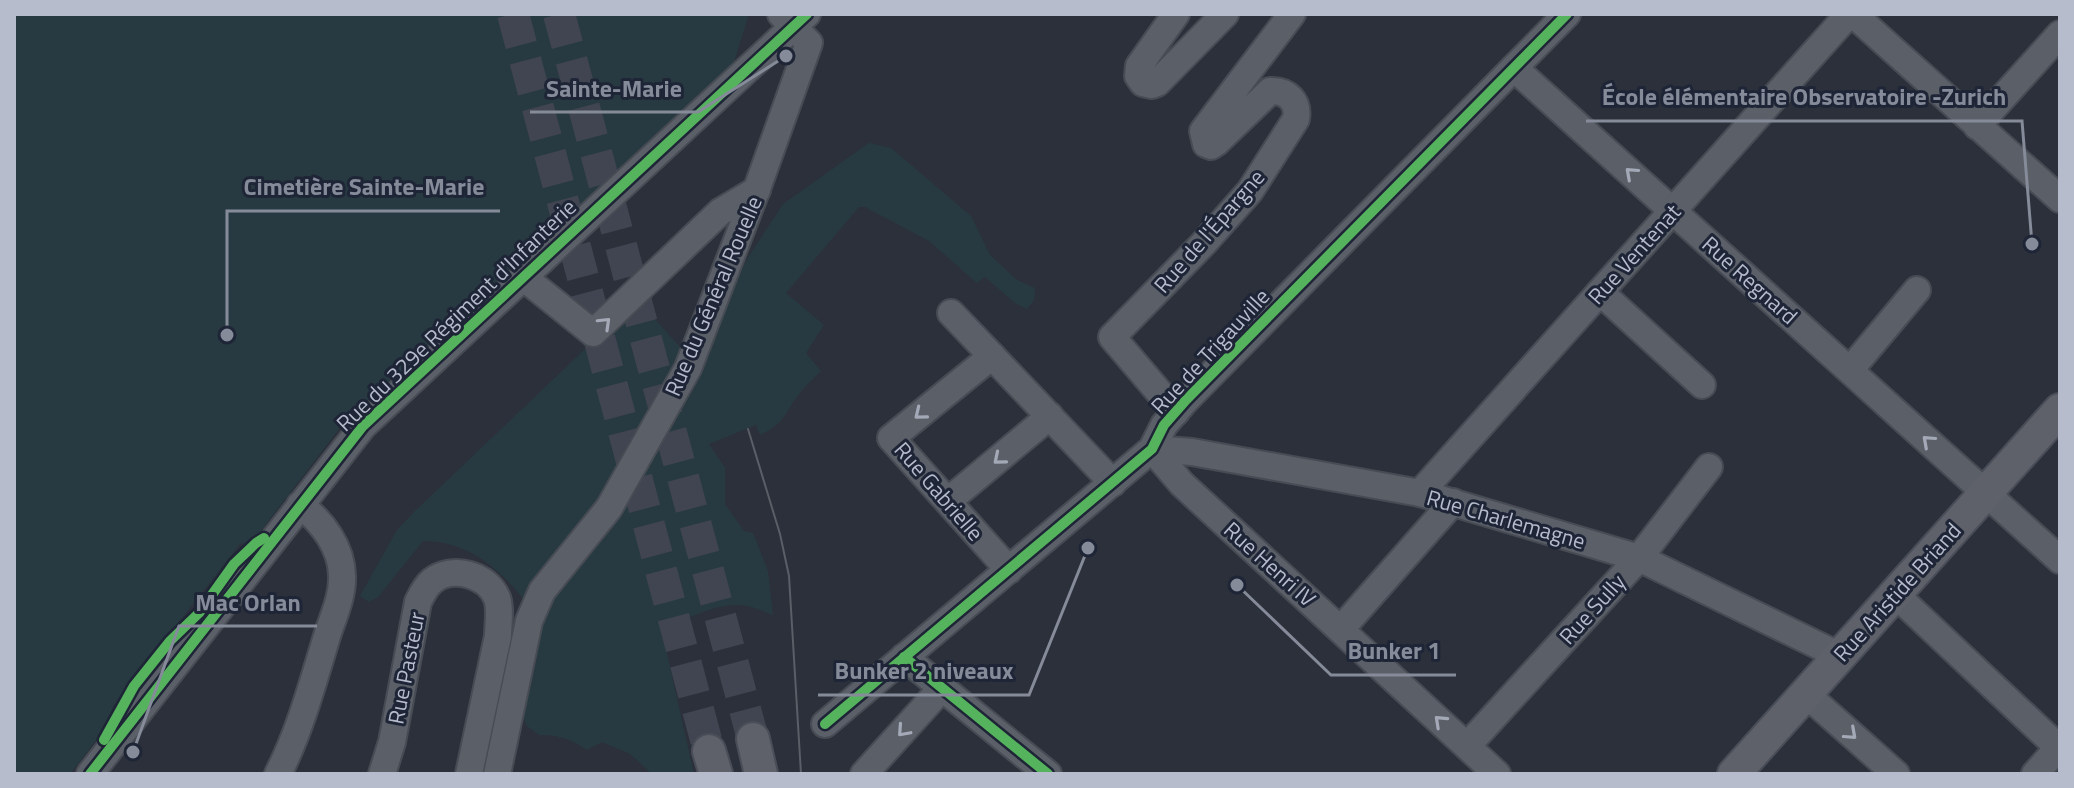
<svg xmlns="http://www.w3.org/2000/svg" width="2074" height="788" font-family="'Titillium Web',sans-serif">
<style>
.green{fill:#283a41}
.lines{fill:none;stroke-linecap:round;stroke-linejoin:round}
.major-tunnel{stroke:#404551;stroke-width:32;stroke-dasharray:32 16;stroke-linecap:butt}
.minor-casing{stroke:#474b53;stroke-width:30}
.major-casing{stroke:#494d57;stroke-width:36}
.minor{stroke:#5b5f68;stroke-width:26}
.major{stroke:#5e6169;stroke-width:32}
.tram{stroke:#5a5e66;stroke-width:2}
.cycleway-casing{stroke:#1e2536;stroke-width:15}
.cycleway{stroke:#56b35d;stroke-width:10}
.oneway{stroke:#a4a9b7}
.labels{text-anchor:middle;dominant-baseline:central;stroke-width:6;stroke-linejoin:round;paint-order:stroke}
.street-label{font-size:22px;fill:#b6bccb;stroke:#1e2536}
.leader{fill:none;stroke:#858b99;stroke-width:3}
.callout-dot{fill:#858b99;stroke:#1e2536;stroke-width:3}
.callout-label{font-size:24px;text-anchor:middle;font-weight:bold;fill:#858b99;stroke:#1e2536;stroke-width:6;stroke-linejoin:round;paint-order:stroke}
</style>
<rect width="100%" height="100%" fill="#2b303b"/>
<g class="green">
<path d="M14 14H749L734 62 339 429 253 541 240 544 113 706 107 726 70 774H14Z"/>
<path d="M869 143 891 148 971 216 990 255 1017 280 1035 288 1034 300 1027 309 1015 303 985 277 977 283 929 241 865 207H859L786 293 824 325 806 353 821 371C814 378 805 386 799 394 783 415 786 423 760 435L756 425 709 444 725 468V504L744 531 753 533 768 571 773 615C765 612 756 608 748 606 720 601 689 617 666 630L665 645 694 774H652L630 754 602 742 587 750C571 739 558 734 539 735L527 726 521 711 528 604C500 570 470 541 423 541L378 597 369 602 360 596 397 530 414 512 585 349 600 346 634 315 654 318 681 348 701 346 749 256 783 204Z"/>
</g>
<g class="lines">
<g class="major-tunnel">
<path d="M513 14 709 751"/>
<path d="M559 14 753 739"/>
</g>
<defs>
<g id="minor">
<path d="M1176 14 1139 66 1138 76 1143 83 1152 85 1157 83 1225 14"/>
<path d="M1853 14 2060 199"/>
<path d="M1514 68 2060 560"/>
<path d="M1977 126 2060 34"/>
<path d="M523 277 593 333 720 212 757 190"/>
<path d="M1600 292 1702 385"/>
<path d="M951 313 1113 483"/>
<path d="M992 356 891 438 1009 570"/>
<path d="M1850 370 1917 290"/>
<path d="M1176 412 1112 337 1203 244 1250 191 1296 119C1299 102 1288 90 1270 91L1217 142 1211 146 1206 144 1203 131 1292 14"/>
<path d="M1152 449 1192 452 1420 493 1639 558 1840 656"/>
<path d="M1152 449 1182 484 1497 774"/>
<path d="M1420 493 1849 14"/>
<path d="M948 501 1050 416"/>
<path d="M1895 594 2060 749"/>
<path d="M1341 629 1453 502"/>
<path d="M904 657 1048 774"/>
<path d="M1806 694 1896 774"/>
<path d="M825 724 1152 449 1164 425 1186 400 1567 14"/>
<path d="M1467 746 1639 558 1709 467"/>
<path d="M90 774 363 426 807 14"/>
<path d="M278 774C300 731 313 682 327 636 333 617 343 596 342 576 342 548 322 521 300 505"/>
<path d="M382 774 392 742 418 602C422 594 425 587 432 581 452 565 487 574 497 598 501 609 498 625 498 636L469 774"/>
<path d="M497 774 529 621 542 591 609 508 688 368 758 186 809 43 781 14"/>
<path d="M864 774 942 688"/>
<path d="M2035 774 2058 748"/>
</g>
<g id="major">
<path d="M753 739 761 774"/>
<path d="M709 751 716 774"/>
<path d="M1734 774 2060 410"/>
</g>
</defs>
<use href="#minor" class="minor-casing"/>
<use href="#major" class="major-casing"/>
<use href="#minor" class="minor"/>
<use href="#major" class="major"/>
<path class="tram" d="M748 429 780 534 789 576 801 774"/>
<defs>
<g id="cycleway">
<path d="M904 657 1048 774"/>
<path d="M825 724 1152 449 1164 425 1186 400 1567 14"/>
<path d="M104 740 134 686 170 641 199 613 234 564 256 543 264 538"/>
<path d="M90 774 363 426 807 14"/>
</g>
</defs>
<use href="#cycleway" class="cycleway-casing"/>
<use href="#cycleway" class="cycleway"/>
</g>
<defs><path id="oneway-chevron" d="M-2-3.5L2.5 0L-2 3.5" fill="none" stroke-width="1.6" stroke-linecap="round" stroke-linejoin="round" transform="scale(2)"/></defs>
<g class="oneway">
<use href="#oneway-chevron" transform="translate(1631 173) rotate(-138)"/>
<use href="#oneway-chevron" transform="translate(605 323) rotate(-44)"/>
<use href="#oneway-chevron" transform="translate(920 414) rotate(141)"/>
<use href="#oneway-chevron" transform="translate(1928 441) rotate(-138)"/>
<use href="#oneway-chevron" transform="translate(999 459) rotate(140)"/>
<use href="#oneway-chevron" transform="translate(1440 721) rotate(-137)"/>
<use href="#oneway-chevron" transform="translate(903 731) rotate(132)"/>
<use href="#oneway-chevron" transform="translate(1851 734) rotate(42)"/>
</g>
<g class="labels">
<g class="street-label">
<text transform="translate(1209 231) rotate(-49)">Rue de l'Épargne</text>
<text transform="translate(1634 254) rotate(-48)">Rue Ventenat</text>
<text transform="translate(1750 280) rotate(42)">Rue Regnard</text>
<text transform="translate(713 296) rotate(-67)">Rue du Général Rouelle</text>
<text transform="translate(456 315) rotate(-44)">Rue du 329e Régiment d'Infanterie</text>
<text transform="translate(1210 351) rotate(-47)">Rue de Trigauville</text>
<text transform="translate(939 491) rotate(49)">Rue Gabrielle</text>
<text transform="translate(1506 519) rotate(16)">Rue Charlemagne</text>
<text transform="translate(1270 564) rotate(42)">Rue Henri IV</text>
<text transform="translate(1897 592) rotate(-48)">Rue Aristide Briand</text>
<text transform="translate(1592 609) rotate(-48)">Rue Sully</text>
<text transform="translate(406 668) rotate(-79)">Rue Pasteur</text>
</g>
</g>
<path class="leader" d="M786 56L698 112H530M2032 244L2022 121H1586M227 335L227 211H500M133 752L179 626H317M1237 585L1331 675H1456M1088 548L1029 695H818"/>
<g class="callout-dot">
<circle cx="786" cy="56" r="8"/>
<circle cx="2032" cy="244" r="8"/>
<circle cx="227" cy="335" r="8"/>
<circle cx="133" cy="752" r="8"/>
<circle cx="1237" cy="585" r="8"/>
<circle cx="1088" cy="548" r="8"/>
</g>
<g class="callout-label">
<text x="614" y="97">Sainte-Marie</text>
<text x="1804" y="105">École élémentaire Observatoire -Zurich</text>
<text x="364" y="195">Cimetière Sainte-Marie</text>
<text x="248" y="611">Mac Orlan</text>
<text x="1394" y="659">Bunker 1</text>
<text x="924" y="679">Bunker 2 niveaux</text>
</g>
<rect width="2074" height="788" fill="none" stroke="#b6bccb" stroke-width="32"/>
</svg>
